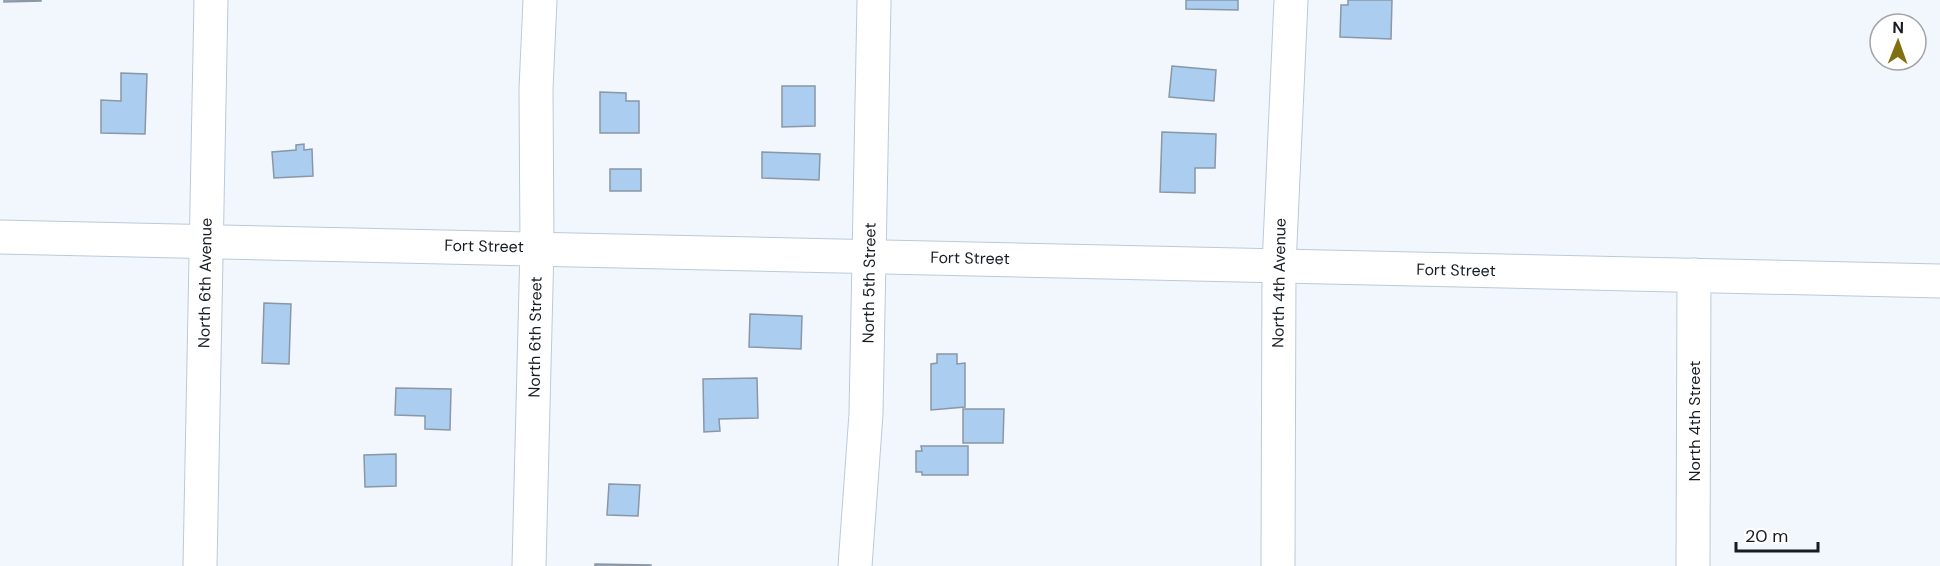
<svg xmlns="http://www.w3.org/2000/svg" width="1940" height="566" font-family="'DM Sans',sans-serif">
<style>
.building{fill:#abcdef;stroke:#8997a6;stroke-width:1.5}
.lines{fill:none;stroke-linecap:round;stroke-linejoin:round}
.minor-casing{stroke:#bbcad9;stroke-width:35}
.minor{stroke:#fff;stroke-width:33}
.labels{text-anchor:middle;dominant-baseline:central;stroke-width:4.5;stroke-linejoin:round;paint-order:stroke}
.street-label{font-size:16px;fill:#161c21;stroke:#fff}
</style>
<rect width="100%" height="100%" fill="#f1f7fd"/>
<g class="building">
<path d="M4 0H41V1L4 2Z"/>
<path d="M1186 0H1238V10L1186 9Z"/>
<path d="M1348 0H1392L1391 39 1340 37 1341 5H1348Z"/>
<path d="M1172 66 1216 70 1214 101 1169 97Z"/>
<path d="M121 73 147 74 145 134 101 133V100L121 101Z"/>
<path d="M782 86H815V126L782 127Z"/>
<path d="M600 92 626 93V101H639V133H600Z"/>
<path d="M1162 132 1216 134 1215 168H1195V193L1160 192Z"/>
<path d="M304 144V150L312 149 313 176 274 178 272 152 296 150V145Z"/>
<path d="M762 152 820 154 819 180 762 178Z"/>
<rect x="610" y="169" width="31" height="22"/>
<path d="M264 303 291 304 289 364 262 363Z"/>
<path d="M750 314 802 316 801 349 749 347Z"/>
<path d="M937 354H957V364L965 363V407L931 410V364L937 363Z"/>
<path d="M757 378 758 418 719 419 720 431 704 432 703 379Z"/>
<path d="M396 388 451 389 450 430 425 429V416L395 415Z"/>
<path d="M963 409H1004L1003 443H963Z"/>
<path d="M921 446H968V475H922V472H916V451H922Z"/>
<path d="M396 454V486L365 487 364 455Z"/>
<path d="M609 484 640 485 638 516 607 515Z"/>
<path d="M595 564 651 565V566H595Z"/>
</g>
<g class="lines">
<defs>
<g id="minor">
<path d="M0 237 1940 281"/>
<path d="M200 566 211 0"/>
<path d="M529 566 537 247 536 89 540 0"/>
<path d="M855 566 866 414 874 0"/>
<path d="M1278 566 1279 266 1291 0"/>
<path d="M1693 566 1694 275"/>
</g>
</defs>
<use href="#minor" class="minor-casing"/>
<use href="#minor" class="minor"/>
</g>
<g class="labels">
<g class="street-label">
<text transform="translate(484 246) rotate(1)">Fort Street</text>
<text transform="translate(970 258) rotate(1)">Fort Street</text>
<text transform="translate(1456 270) rotate(1)">Fort Street</text>
<text transform="translate(205 283) rotate(-89)">North 6th Avenue</text>
<text transform="translate(869 283) rotate(-89)">North 5th Street</text>
<text transform="translate(1279 283) rotate(-89)">North 4th Avenue</text>
<text transform="translate(535 337) rotate(-89)">North 6th Street</text>
<text transform="translate(1694 421) rotate(-90)">North 4th Street</text>
</g>
</g>
<g transform="translate(1898 42) rotate(1)"><circle r="28" fill="#ffffff" stroke="#a2a4a6" stroke-width="1.5"/>
<path d="M0-4.5L10 22L0 15L-10 22Z" fill="#80700f"/>
<text y="-9" font-size="16" font-weight="bold" text-anchor="middle" fill="#161c21">N</text>
</g>
<path d="M1736 542v9h82v-9" fill="none" stroke="#161c21" stroke-width="3"/>
<text x="1745" y="542" font-size="18" fill="#161c21" stroke="#ffffff" stroke-width="4.5" paint-order="stroke">20 m</text>
</svg>
